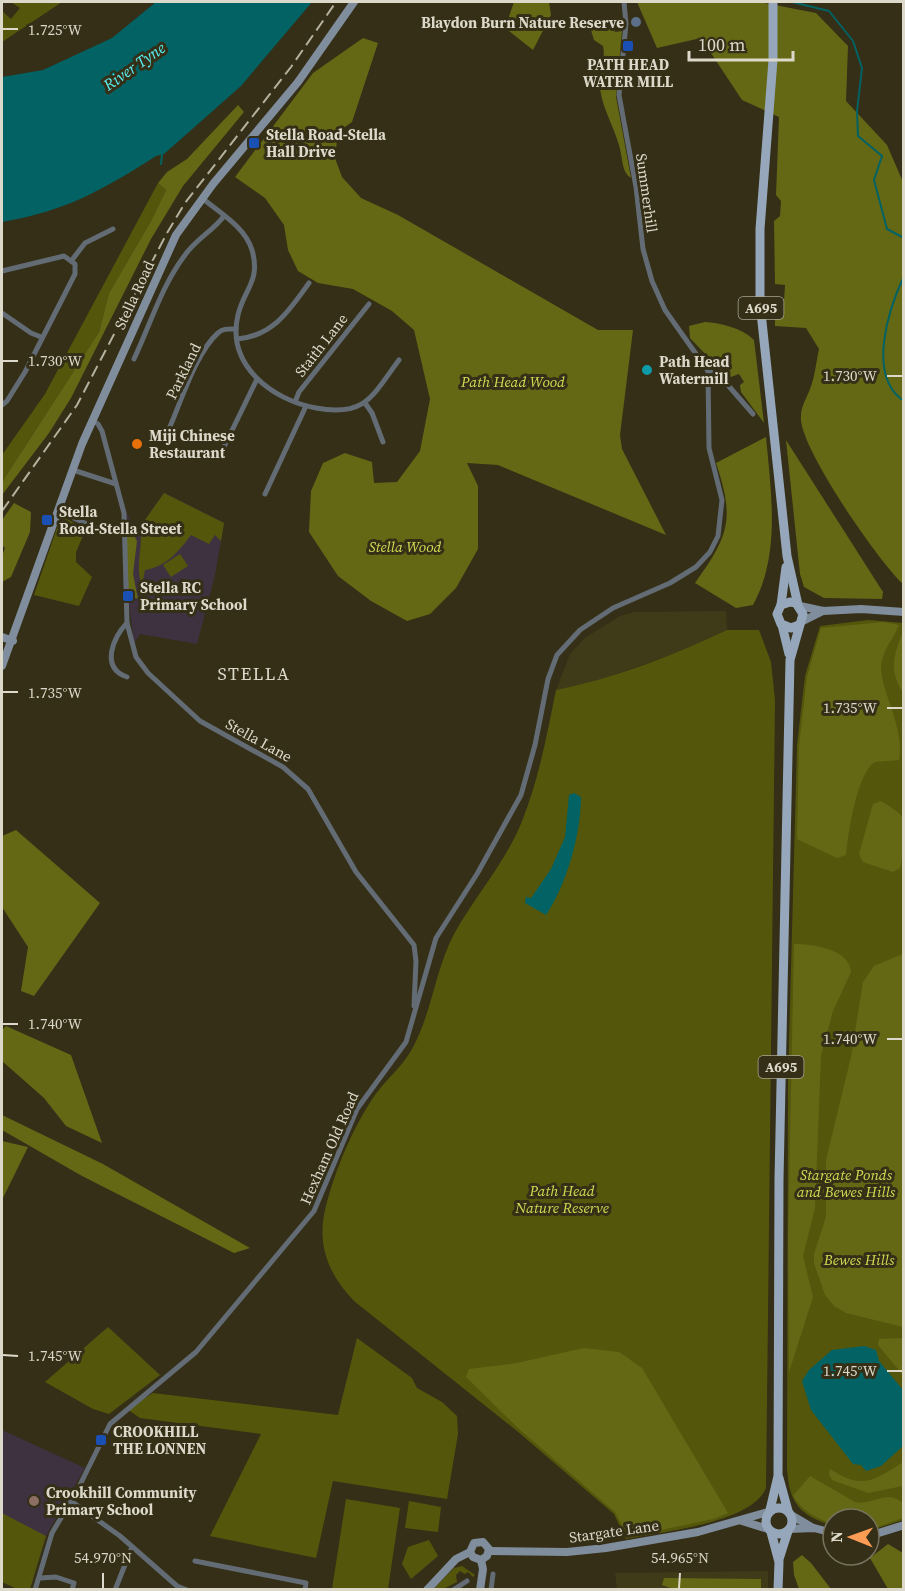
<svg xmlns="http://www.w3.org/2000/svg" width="905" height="1591" font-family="'Source Serif 4',serif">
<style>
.built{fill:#3f3a18}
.education{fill:#3e3240}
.green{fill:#54570b}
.forest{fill:#646815}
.water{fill:#026264}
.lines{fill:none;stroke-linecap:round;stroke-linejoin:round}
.stream{stroke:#026264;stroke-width:2}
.street{stroke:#636c75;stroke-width:5}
.secondary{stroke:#808d9d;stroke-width:8}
.primary{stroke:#96a7bb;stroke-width:9}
.rail{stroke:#b4b19f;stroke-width:2;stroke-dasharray:12 6;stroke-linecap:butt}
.ticks{fill:none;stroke:#dcd9ca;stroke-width:2}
.service-dot{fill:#5c6f8a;stroke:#342f16;stroke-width:2}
.transit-dot{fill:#1a4fb4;stroke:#342f16;stroke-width:2}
.culture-dot{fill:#0f9aa8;stroke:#342f16;stroke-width:2}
.food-dot{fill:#e8710a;stroke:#342f16;stroke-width:2}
.education-dot{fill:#8d6e63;stroke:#342f16;stroke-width:2}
.labels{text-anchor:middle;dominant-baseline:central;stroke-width:6;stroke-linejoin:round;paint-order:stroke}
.shield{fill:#342f16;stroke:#aaa694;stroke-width:1.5}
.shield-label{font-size:14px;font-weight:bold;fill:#dcd9ca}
.poi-label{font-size:15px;font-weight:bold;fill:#dcd9ca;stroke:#342f16;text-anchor:start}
.street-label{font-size:15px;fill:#dcd9ca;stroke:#342f16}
.park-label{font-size:15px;font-style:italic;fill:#d3da52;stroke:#342f16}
.water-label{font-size:16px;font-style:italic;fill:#5af0f4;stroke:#342f16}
.quarter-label{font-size:18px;letter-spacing:1.5px;fill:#dcd9ca;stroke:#342f16}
.ticks-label{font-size:15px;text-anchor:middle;fill:#dcd9ca;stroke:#342f16;stroke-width:6;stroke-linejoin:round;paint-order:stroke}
</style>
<rect width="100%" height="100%" fill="#342f16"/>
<g class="built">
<path d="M726 611 727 630 680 652 591 683 556 690 570 654 586 637 620 616 634 612Z"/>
<path d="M768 1571V1589H617L615 1573Z"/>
</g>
<g class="education">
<path d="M164 493 224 523 215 575 197 644 140 634 134 643 128 595 126 512 137 531Z"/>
<path d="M2 1430 85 1468 46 1536 30 1589H17L2 1582Z"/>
</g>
<g class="green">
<path d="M11 2H62L2 42V11L11 19 20 8Z"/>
<path d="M158 183 166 190 151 221 109 293 99 332 2 482V455L45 394Z"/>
<path d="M164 493 224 523 221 541 215 535 209 544 191 535C179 551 166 567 145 570L142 585C134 566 144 546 140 527Z"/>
<path d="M61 516 86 529 76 552V562L92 577 79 606 34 595Z"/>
<path d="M180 554 188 566 171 577 163 565Z"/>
<path d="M868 620 904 623 903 1520 869 1531V1519H833V1526C799 1515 789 1503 787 1468L788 1082 797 745 805 676 820 626Z"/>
<path d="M727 630H759L771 662 775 700 766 1488C752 1523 661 1532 626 1539L614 1514 517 1431 354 1301C328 1274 316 1244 326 1206 335 1170 354 1125 375 1095 387 1078 402 1067 412 1049 432 1013 435 970 454 934 475 896 506 862 522 821 539 779 547 734 556 690 616 678 672 656 727 630Z"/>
<path d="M108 1327 160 1375 109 1414 93 1409 45 1382Z"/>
<path d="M357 1338 412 1378 417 1388 442 1402 457 1416 458 1434 447 1499 333 1481 316 1558 210 1536 261 1434 140 1418 127 1409 153 1393 338 1415Z"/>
<path d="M346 1499 400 1508 388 1589H332Z"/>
<path d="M409 1501 441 1507 438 1532 405 1528Z"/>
<path d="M2 1513 46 1536 30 1589H17L2 1582Z"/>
<path d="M429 1540 438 1556 411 1579 402 1564 408 1547Z"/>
<path d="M462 1566 475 1575 473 1577 468 1572 465 1574 460 1571 456 1575 457 1582 443 1589 432 1590 454 1568Z"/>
</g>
<g class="forest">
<path d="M514 2H549L551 15 533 50 505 28Z"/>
<path d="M637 2H759L816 13 848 46 846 101 887 145 903 182V584C878 561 803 452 801 420 800 407 806 400 810 389 815 377 816 362 819 349L806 328 775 326V302L784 301 785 285 775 284 774 221 780 216 781 201 776 195 779 117 742 100 701 38 657 48Z"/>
<path d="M613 20 615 32 622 31 616 97 631 178C623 173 623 164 621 154 618 132 599 105 600 83 600 69 606 60 603 46L594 40 589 24Z"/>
<path d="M363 38 378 43 352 122 338 132 335 158 342 177 361 198 398 215 598 330H633L620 435 622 449 666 535 498 465 467 463 478 486V549L456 588 430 614 407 621 371 601 338 576 309 532 311 491 323 463 345 453 372 462 374 483 397 482 420 451 430 399 414 330 392 311 353 289 318 283 298 271 288 250 284 225 265 198 235 177 313 73Z"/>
<path d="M238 105 244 112 183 186 151 239 71 398 49 433 2 495V482L99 332 109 293 151 221 166 190 158 183 167 172 187 159Z"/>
<path d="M705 322C721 323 742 328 754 340L764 423 741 392 740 385 744 382 739 374 728 378 690 338 689 326Z"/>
<path d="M766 437C771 492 781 554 753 605L736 608 695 583C729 536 735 519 716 463Z"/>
<path d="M786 440 883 592 882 599 824 598 804 587 800 574Z"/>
<path d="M14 503 31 512 30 532 11 577 2 582V556L5 548 2 545V520Z"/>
<path d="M126 520 137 541 133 574 138 599 128 595Z"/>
<path d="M884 622 899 625C893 640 882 650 881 667 881 693 905 727 899 760L875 762C857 772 848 834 846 855L837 858 797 839 799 746 807 677 821 628Z"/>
<path d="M903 632 904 693H903C889 670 893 657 903 632Z"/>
<path d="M881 801C887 805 896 810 901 815 905 826 904 856 900 868L893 872 863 862 859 854 873 804Z"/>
<path d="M16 830 100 903 34 996 21 991 28 947 2 907V836Z"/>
<path d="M794 944C812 944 850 949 851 972L833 1011 821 1055 815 1208 803 1256 813 1297 789 1372 788 1237Z"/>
<path d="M903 954H904L903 1327 846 1313 834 1306 825 1295 814 1263V1254L826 1217V1160L851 1057 863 982 874 966Z"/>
<path d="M6 1026 71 1055 102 1143 66 1126 44 1098 2 1061V1030Z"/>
<path d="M2 1115 103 1164 250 1248 234 1253 82 1176 2 1130Z"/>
<path d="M2 1141 28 1147 2 1200Z"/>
<path d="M903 1338H904L903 1375 878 1345 879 1339Z"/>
<path d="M584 1348 619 1352 642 1368 728 1513 713 1519 628 1537 615 1512 519 1429 466 1377 469 1369 517 1363Z"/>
<path d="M903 1462V1486L868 1493 832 1480 829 1474 830 1469C862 1490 874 1481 903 1462Z"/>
<path d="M810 1476 855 1502C873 1506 886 1489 903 1503V1518L869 1530V1519H833V1524C816 1518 802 1511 793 1496Z"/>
<path d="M888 1544 903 1553V1589H888L870 1558Z"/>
<path d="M802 1555 811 1563 831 1589H799L794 1575 793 1562Z"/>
<path d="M664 1578 761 1579V1589H673L662 1585Z"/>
</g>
<g class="water">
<path d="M156 2H312L241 86 164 154 156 156C101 191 66 211 2 222V77L43 70 112 38Z"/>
<path d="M574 793 581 797C581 833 567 884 546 915L525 903 526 897 531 898 551 869 565 837 569 795Z"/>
<path d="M864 1346 876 1350 879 1361 903 1390V1446L881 1466 866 1471 861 1465 853 1464 811 1410 802 1381 809 1370 832 1350Z"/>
</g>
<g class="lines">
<g class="stream">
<path d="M792 2 829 11 853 41 862 68 857 111 858 136 882 156 874 180 887 229 904 238"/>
<path d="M161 164 162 155"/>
<path d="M904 276C889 308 866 376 904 401"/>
</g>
<g class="street">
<path d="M202 198C220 213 245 227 252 250 261 281 244 289 238 315 226 365 272 400 316 408 366 417 372 396 399 360"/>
<path d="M72 260 85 243 113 229"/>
<path d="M2 271 64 256 75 264V274L25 372 7 401 2 405"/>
<path d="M2 313 31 333 41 337"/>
<path d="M237 339C273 336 289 311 309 283"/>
<path d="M134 359C150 325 162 285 185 255 196 239 213 231 224 216"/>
<path d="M708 371 720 376 753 414"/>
<path d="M295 402 299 392 369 304"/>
<path d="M365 403 372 413 383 442"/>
<path d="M92 420 98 424 102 431 124 513 127 623 136 657 148 673 200 721 283 767 308 789 356 872 414 945 416 961 414 1006"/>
<path d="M161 438 169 429C181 402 196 352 218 333 223 328 229 329 236 329"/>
<path d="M221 453 257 379"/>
<path d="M73 470 116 484"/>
<path d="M265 494 306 406"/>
<path d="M58 511 98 529"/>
<path d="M127 677C100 668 113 637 127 623"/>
<path d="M71 1501 120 1536 177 1586 187 1590"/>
<path d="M195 1561 306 1583 305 1590"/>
<path d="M40 1578 56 1577 74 1583 72 1590"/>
<path d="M35 1590 52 1533 77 1491 110 1424 196 1352 314 1211 357 1109 406 1042 436 938 477 874 521 795 535 745 548 679 557 655 580 630 613 608 670 583 696 567 710 552 718 536 722 500 709 448 708 371 665 310 652 281 643 249 636 187 619 95 626 24 624 2"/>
<path d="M115 1590 132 1547"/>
<path d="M453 1590 467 1581"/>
<path d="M491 1590 493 1574"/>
</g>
<g class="secondary">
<path d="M800 606 823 611 861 609 904 612"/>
<path d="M801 622 823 611"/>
<path d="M2 637 13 641"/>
<path d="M2 666 82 444 176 235 213 184 298 82 354 2"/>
<path d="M791 1515 813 1528"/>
<path d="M742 1521 768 1529"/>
<path d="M790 1529 814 1528 833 1533"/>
<path d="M869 1536 904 1525"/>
<path d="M489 1551 567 1552 606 1548 698 1532 768 1512"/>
<path d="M427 1590 456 1559 470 1552 474 1543 483 1542 489 1549 487 1556 481 1560 473 1557 470 1552"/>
<path d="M480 1590 483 1569 481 1560"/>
</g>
<g class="primary">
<path d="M773 2V60L760 229V303L787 556 798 605"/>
<path d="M781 605 786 567"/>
<path d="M782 625 789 654"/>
<path d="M779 1478 788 1511"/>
<circle cx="779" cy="1521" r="13"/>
<path d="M770 1510 778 1476 779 1179 790 660 803 614 796 603 790 602 781 605 777 614 781 624 791 628 799 625"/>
<path d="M771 1532 779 1562 778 1590"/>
<path d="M779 1559 788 1531"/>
</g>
<path class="rail" d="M2 511 77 405 167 233 185 203 291 67 336 2"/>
</g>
<path class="ticks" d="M3 29H18M3 361H18M887 376H902M3 692H18M887 708H902M3 1024H18M887 1039H902M3 1355 18 1356M887 1371H902M103 1588V1573M679 1588 680 1573"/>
<circle class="service-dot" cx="636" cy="22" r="6"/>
<g class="transit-dot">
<rect x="622" y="40" width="12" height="12" rx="3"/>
<rect x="248" y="137" width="12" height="12" rx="3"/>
<rect x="41" y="514" width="12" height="12" rx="3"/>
<rect x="122" y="590" width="12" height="12" rx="3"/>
<rect x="95" y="1434" width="12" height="12" rx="3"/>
</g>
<circle class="culture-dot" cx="647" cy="370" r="6"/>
<circle class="food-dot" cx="137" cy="444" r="6"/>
<circle class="education-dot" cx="34" cy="1501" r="6"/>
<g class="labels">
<g class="shield">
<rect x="738.5" y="297" width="45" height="22" rx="4.5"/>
<rect x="758.5" y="1056" width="45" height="22" rx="4.5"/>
</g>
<g class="shield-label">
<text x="761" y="308">A695</text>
<text x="781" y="1067">A695</text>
</g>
<g class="poi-label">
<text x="624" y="22" text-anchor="end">Blaydon Burn Nature Reserve</text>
<text x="628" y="64" text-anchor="middle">PATH HEAD<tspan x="628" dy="17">WATER MILL</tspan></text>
<text x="266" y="134">Stella Road-Stella<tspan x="266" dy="17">Hall Drive</tspan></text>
<text x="659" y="361">Path Head<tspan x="659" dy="17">Watermill</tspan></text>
<text x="149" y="435">Miji Chinese<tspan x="149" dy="17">Restaurant</tspan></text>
<text x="59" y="511">Stella<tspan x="59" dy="17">Road-Stella Street</tspan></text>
<text x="140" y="587">Stella RC<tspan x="140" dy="17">Primary School</tspan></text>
<text x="113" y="1431">CROOKHILL<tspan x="113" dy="17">THE LONNEN</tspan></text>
<text x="46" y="1492">Crookhill Community<tspan x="46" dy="17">Primary School</tspan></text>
</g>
<g class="street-label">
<text transform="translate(647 193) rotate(82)">Summerhill</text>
<text transform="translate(134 295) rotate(-65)">Stella Road</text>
<text transform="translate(321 345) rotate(-52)">Staith Lane</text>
<text transform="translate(183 371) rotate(-64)">Parkland</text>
<text transform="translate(259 740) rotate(29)">Stella Lane</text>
<text transform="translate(329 1148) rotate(-66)">Hexham Old Road</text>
<text transform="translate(614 1531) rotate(-8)">Stargate Lane</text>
</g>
<g class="park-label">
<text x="513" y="381">Path Head Wood</text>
<text x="405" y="546">Stella Wood</text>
<text x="846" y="1174">Stargate Ponds<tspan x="846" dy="17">and Bewes Hills</tspan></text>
<text x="562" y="1190">Path Head<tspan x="562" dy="17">Nature Reserve</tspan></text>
<text x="859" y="1259">Bewes Hills</text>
</g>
<g class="water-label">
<text transform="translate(134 66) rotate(-35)">River Tyne</text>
</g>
<g class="quarter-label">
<text x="254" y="673">STELLA</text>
</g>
</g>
<g class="ticks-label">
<text x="55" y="35">1.725°W</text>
<text x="55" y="366">1.730°W</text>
<text x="850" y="381">1.730°W</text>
<text x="55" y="698">1.735°W</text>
<text x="850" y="713">1.735°W</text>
<text x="55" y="1029">1.740°W</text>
<text x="850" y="1044">1.740°W</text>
<text x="55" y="1361">1.745°W</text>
<text x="850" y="1376">1.745°W</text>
<text x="103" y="1563">54.970°N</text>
<text x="680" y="1563">54.965°N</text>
</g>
<rect width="905" height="1591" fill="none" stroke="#dcd9ca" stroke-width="6"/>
<g transform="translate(851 1537) rotate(271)"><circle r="28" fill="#342f16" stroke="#77735e" stroke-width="1.5"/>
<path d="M0-4.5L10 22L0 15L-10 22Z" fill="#fd9c55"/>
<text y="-9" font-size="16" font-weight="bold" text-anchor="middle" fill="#dcd9ca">N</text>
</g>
<path d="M689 51v9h104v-9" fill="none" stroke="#dcd9ca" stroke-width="3"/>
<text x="698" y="51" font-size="18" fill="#dcd9ca" stroke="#342f16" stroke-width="4.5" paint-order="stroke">100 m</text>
</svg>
